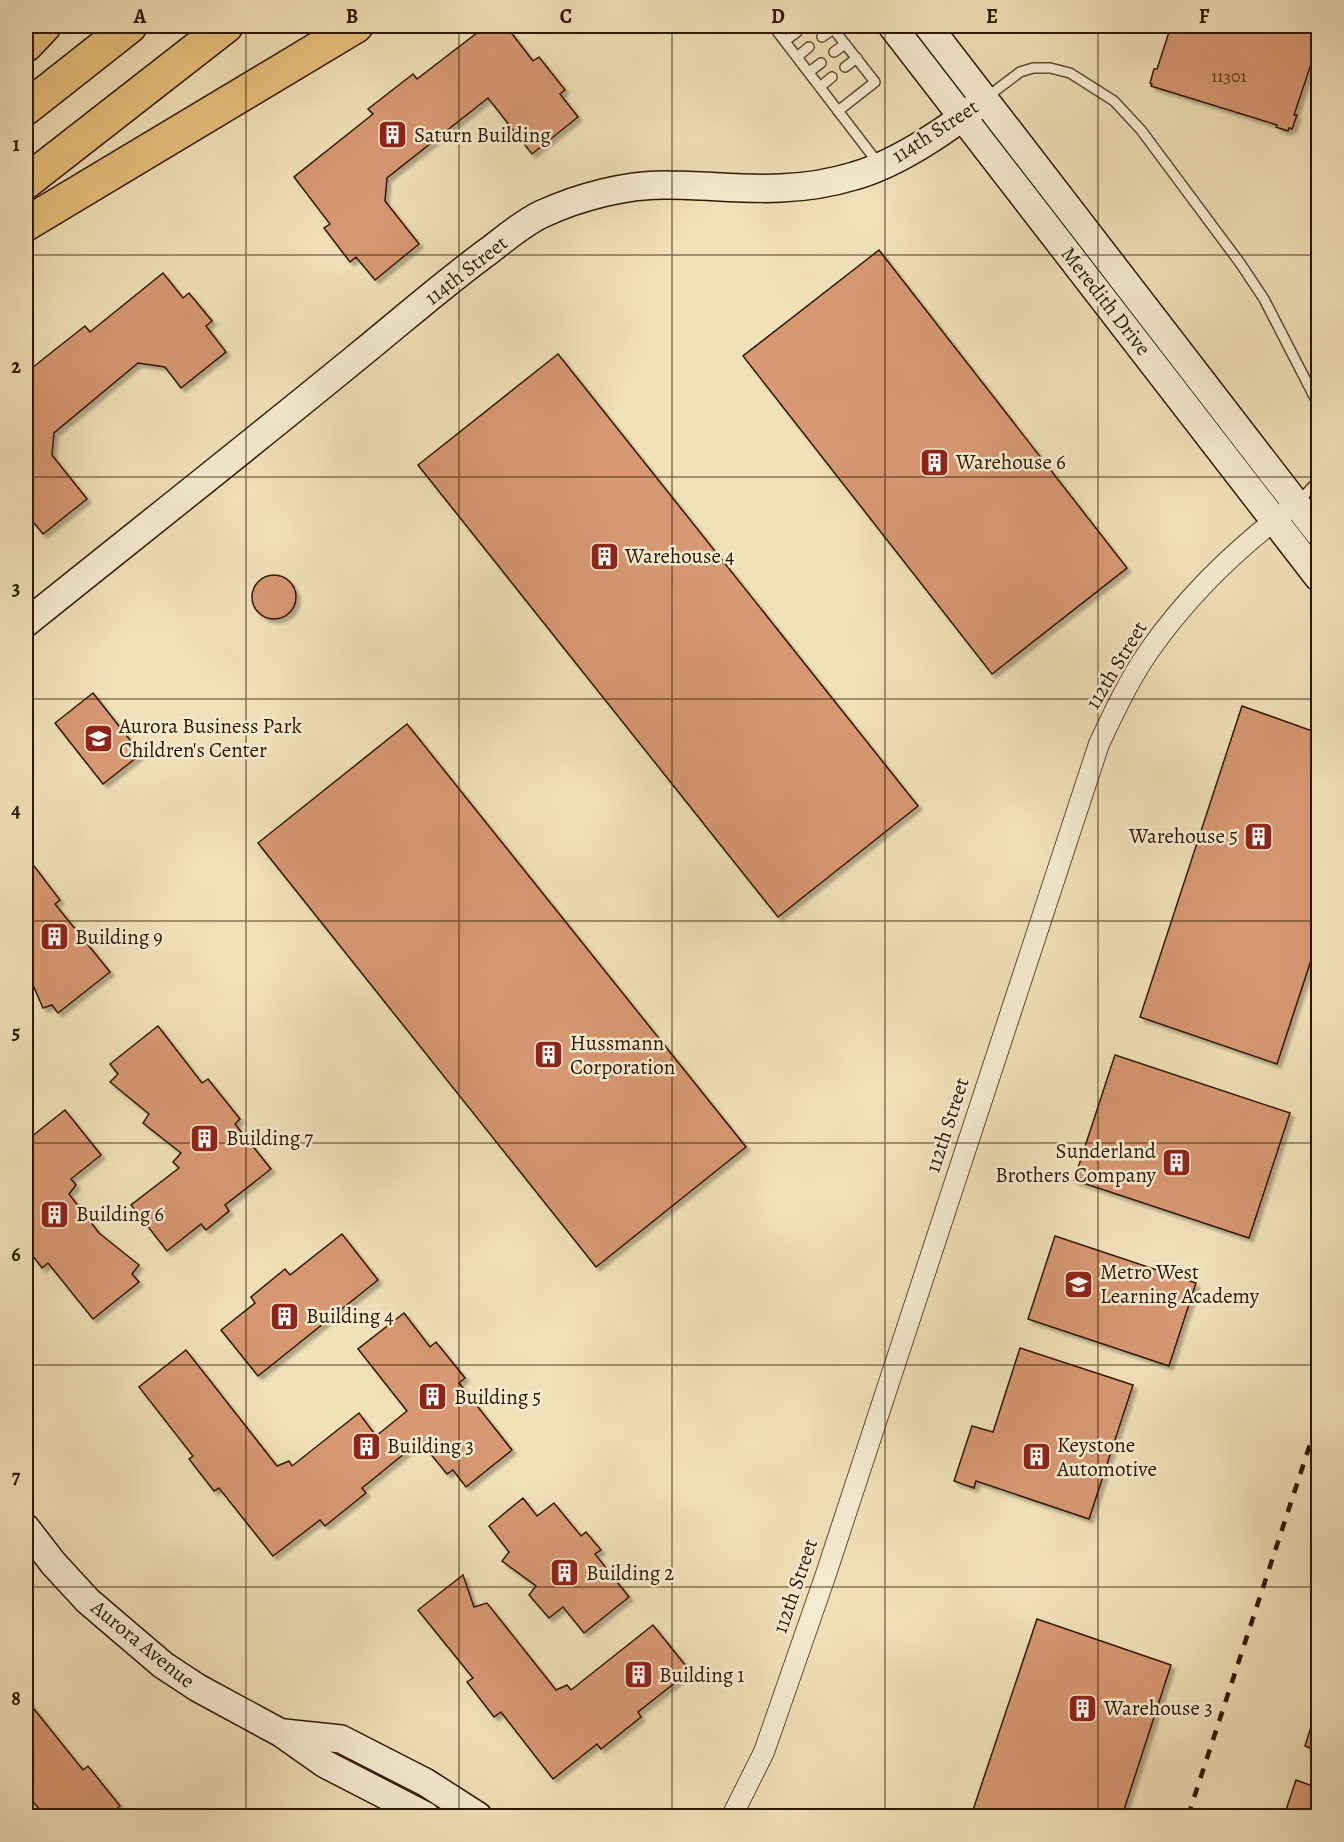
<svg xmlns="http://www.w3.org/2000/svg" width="1344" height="1842" font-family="Alegreya,serif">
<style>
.building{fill:#d79872;stroke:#301700;stroke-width:1.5;filter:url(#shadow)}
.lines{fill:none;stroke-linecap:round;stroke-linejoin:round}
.lane-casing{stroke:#604a2e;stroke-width:12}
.street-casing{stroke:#604a2e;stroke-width:22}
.secondary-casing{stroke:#301700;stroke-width:30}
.highway-casing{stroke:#301700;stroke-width:36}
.lane{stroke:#f6ecd2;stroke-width:9}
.street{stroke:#f6ecd2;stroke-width:20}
.secondary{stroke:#f6ecd2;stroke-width:27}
.highway{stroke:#e8c07c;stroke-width:33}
.rail{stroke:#301700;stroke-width:4.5;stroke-dasharray:10 10;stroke-linecap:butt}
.grid{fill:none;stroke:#301700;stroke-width:1.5;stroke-opacity:0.55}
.labels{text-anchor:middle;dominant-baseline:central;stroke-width:5;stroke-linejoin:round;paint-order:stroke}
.number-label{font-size:18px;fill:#5a371c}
.street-label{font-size:21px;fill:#301700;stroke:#f6ecd2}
.poi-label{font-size:21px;fill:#301700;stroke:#f6ecd2;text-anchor:start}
.neatline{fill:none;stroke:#301700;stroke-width:2}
.grid-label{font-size:20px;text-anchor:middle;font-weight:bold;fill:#301700}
</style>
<defs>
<filter id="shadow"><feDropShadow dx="4" dy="4" stdDeviation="1.5" flood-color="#0004"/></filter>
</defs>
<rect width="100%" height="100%" fill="#f1e1b9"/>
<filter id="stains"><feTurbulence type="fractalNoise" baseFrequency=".00333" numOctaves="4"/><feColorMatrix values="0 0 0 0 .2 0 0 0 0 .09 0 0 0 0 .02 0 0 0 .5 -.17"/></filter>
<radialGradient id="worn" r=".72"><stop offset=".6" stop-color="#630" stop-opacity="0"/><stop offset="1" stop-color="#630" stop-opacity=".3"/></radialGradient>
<g class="building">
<path d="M486 26H506L533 61 539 57 565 90 560 94 578 117 532 154 488 98 387 178 385 201 419 244 375 280 356 257 350 262 324 228 330 224 294 177 373 114 368 109 413 74 417 79Z"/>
<path d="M1171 26H1318V48L1316 56 1314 55 1294 115H1297L1292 129 1289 128 1288 131 1276 127 1277 125 1151 86 1152 84 1150 83 1154 69H1157Z"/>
<path d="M879 250 1127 568 992 674 743 356Z"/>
<path d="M163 273 183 298 189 293 212 321 206 326 226 352 181 388 165 367 138 363 54 433 52 455 87 499 43 534 26 513V381L32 376 28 371 85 326 90 332Z"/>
<path d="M558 354 918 806 778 917 418 465Z"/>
<circle cx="274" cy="597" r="22"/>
<path d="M93 693 141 754 103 784 55 723Z"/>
<path d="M1242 706 1318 733V939L1277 1064 1140 1017Z"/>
<path d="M407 724 746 1147 596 1267 258 843Z"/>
<path d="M34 866 60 900 55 904 110 972 58 1013 52 1005 43 1008 26 969V872Z"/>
<path d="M158 1026 202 1083 208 1079 240 1119 235 1124 271 1169 225 1205 229 1211 206 1230 201 1224 167 1251 131 1205 179 1168 173 1162 181 1153 143 1123 149 1114 110 1082 118 1074 110 1064Z"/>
<path d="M1115 1055 1290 1113 1249 1238 1074 1180Z"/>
<path d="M65 1110 101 1155 71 1179 76 1185 69 1194 99 1233 139 1265 132 1274 139 1282 93 1319 48 1263 42 1268 26 1247V1141Z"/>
<path d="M342 1234 378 1280 258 1376 221 1330 255 1303 251 1297 285 1269 290 1275Z"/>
<path d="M1055 1236 1196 1283 1169 1366 1028 1319Z"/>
<path d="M404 1313 430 1347 436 1342 465 1378 459 1383 512 1450 466 1487 453 1470 447 1474 420 1441 362 1488 366 1493 325 1526 320 1520 273 1556 219 1488 214 1491 189 1459 193 1456 139 1387 186 1350 277 1466 289 1461 292 1466 359 1413 376 1436 407 1411 358 1349Z"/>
<path d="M1020 1348 1133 1385 1089 1519 976 1481 974 1488 954 1481 972 1426 993 1432Z"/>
<path d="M523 1498 537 1516 554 1503 581 1536 586 1532 601 1550 595 1554 629 1597 584 1633 563 1607 549 1618 529 1595 536 1586 502 1561 509 1552 489 1526Z"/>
<path d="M463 1575 474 1607 487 1603 556 1690 567 1685 571 1690 653 1625 690 1671 638 1712 641 1717 601 1749 597 1744 553 1779 501 1712 494 1717 467 1682 473 1678 418 1610Z"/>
<path d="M1037 1619 1171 1665 1122 1816H971Z"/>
<path d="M26 1699 83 1770 88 1766 120 1806 114 1811 119 1816H45L26 1793Z"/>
<path d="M1316 1711 1318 1712V1751L1305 1746Z"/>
<path d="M1296 1780 1318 1788V1816H1284Z"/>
</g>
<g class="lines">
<defs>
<g id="lane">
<path d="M773 26 878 163"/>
<path d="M831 26 875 82 838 111"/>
<path d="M822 37 833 29"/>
<path d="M785 41 797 32"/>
<path d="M834 52 845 44"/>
<path d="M797 57 809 47"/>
<path d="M845 67 857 58"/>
<path d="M809 72 821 63"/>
<path d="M820 87 832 77"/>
<path d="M987 97 1020 72 1033 68H1050L1070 73 1114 101 1141 130 1240 263 1264 299 1318 404"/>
<path d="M1299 501 1318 481"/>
</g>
<path id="street" d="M732 1816 764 1752 826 1574 1099 744C1114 712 1129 680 1149 651 1186 598 1233 552 1284 513"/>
<g id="secondary">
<path d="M892 26 1318 577"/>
<path d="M928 26 1318 532"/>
<path d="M26 623C138 533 251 444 362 353 405 318 446 282 490 250 507 237 523 223 542 214 579 197 627 184 668 185 706 185 744 190 781 188 805 187 831 183 854 176 897 164 951 128 985 99"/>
<path d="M26 1528 53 1563 88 1601 163 1665 198 1688 281 1733 325 1764 426 1816"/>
<path d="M284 1733 341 1739 425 1782 478 1816"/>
</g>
<g id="highway">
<path d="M26 45 44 26"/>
<path d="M26 108 130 26"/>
<path d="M26 182 226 26"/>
<path d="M26 224 356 26"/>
</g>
</defs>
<use href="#lane" class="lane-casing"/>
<use href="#street" class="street-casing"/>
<use href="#secondary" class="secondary-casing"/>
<use href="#highway" class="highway-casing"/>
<use href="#lane" class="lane"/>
<use href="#street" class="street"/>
<use href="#secondary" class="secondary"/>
<use href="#highway" class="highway"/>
<path class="rail" d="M1188 1816 1318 1420"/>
</g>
<path class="grid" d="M246 26V1816M459 26V1816M672 26V1816M885 26V1816M1098 26V1816M26 255H1318M26 477H1318M26 699H1318M26 921H1318M26 1143H1318M26 1365H1318M26 1587H1318"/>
<defs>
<symbol id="building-square" viewBox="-11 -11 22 22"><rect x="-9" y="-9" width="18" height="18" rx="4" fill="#8f2418" stroke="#f6ecd2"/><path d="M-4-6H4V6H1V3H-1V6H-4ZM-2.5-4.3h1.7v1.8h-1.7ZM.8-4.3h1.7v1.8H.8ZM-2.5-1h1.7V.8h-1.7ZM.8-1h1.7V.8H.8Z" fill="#fff"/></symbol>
<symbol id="school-square" viewBox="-11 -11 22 22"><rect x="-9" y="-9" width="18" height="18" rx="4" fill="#8f2418" stroke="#f6ecd2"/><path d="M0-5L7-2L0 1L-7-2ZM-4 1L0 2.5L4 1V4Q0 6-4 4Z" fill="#fff"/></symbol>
</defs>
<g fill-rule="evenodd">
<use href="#building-square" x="376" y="118" width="33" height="33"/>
<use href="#building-square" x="918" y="446" width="33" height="33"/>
<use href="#building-square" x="588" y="540" width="33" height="33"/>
<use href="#school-square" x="82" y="722" width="33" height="33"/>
<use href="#building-square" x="1242" y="820" width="33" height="33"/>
<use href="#building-square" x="38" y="920" width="33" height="33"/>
<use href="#building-square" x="532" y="1038" width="33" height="33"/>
<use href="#building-square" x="188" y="1122" width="33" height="33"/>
<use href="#building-square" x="1160" y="1146" width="33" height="33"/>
<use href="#building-square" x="38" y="1198" width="33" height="33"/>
<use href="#school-square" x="1062" y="1268" width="33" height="33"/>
<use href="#building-square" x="268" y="1300" width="33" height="33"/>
<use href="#building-square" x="416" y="1380" width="33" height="33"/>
<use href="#building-square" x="350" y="1430" width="33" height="33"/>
<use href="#building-square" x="1020" y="1440" width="33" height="33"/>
<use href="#building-square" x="548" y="1556" width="33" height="33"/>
<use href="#building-square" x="622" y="1658" width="33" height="33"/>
<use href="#building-square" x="1066" y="1692" width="33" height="33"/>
</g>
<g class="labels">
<g class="number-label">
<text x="1229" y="76">11301</text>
</g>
<g class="street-label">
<text transform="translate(935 131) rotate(-33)">114th Street</text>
<text transform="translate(466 270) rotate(-38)">114th Street</text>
<text transform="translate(1106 301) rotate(52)">Meredith Drive</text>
<text transform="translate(1116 665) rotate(-59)">112th Street</text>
<text transform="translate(947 1125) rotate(-72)">112th Street</text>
<text transform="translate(795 1586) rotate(-71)">112th Street</text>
<text transform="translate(143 1644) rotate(39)">Aurora Avenue</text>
</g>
<g class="poi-label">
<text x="414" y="135">Saturn Building</text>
<text x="956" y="462">Warehouse 6</text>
<text x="625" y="556">Warehouse 4</text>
<text x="119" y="726">Aurora Business Park<tspan x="119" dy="24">Children's Center</tspan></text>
<text x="1238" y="836" text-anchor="end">Warehouse 5</text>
<text x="75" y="937">Building 9</text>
<text x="570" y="1043">Hussmann<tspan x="570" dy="24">Corporation</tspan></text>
<text x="226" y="1138">Building 7</text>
<text x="1156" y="1151" text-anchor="end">Sunderland<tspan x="1156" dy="24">Brothers Company</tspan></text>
<text x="76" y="1214">Building 6</text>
<text x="1100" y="1272">Metro West<tspan x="1100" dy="24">Learning Academy</tspan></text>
<text x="306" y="1316">Building 4</text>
<text x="454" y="1397">Building 5</text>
<text x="1057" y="1445">Keystone<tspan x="1057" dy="24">Automotive</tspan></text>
<text x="387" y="1446">Building 3</text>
<text x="586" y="1573">Building 2</text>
<text x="659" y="1675">Building 1</text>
<text x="1104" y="1708">Warehouse 3</text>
</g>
</g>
<rect width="1344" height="1842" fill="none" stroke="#f1e1b9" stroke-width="66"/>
<rect x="33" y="33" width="1278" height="1776" class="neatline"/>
<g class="grid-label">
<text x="140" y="23">A</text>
<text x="352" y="23">B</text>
<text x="566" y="23">C</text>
<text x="778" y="23">D</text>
<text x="992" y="23">E</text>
<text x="1204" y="23">F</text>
<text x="16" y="151">1</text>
<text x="16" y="373">2</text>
<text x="16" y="595">3</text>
<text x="16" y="817">4</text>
<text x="16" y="1039">5</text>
<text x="16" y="1261">6</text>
<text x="16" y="1483">7</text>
<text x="16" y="1705">8</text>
</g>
<rect width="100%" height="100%" filter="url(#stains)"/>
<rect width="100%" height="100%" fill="url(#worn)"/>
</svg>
